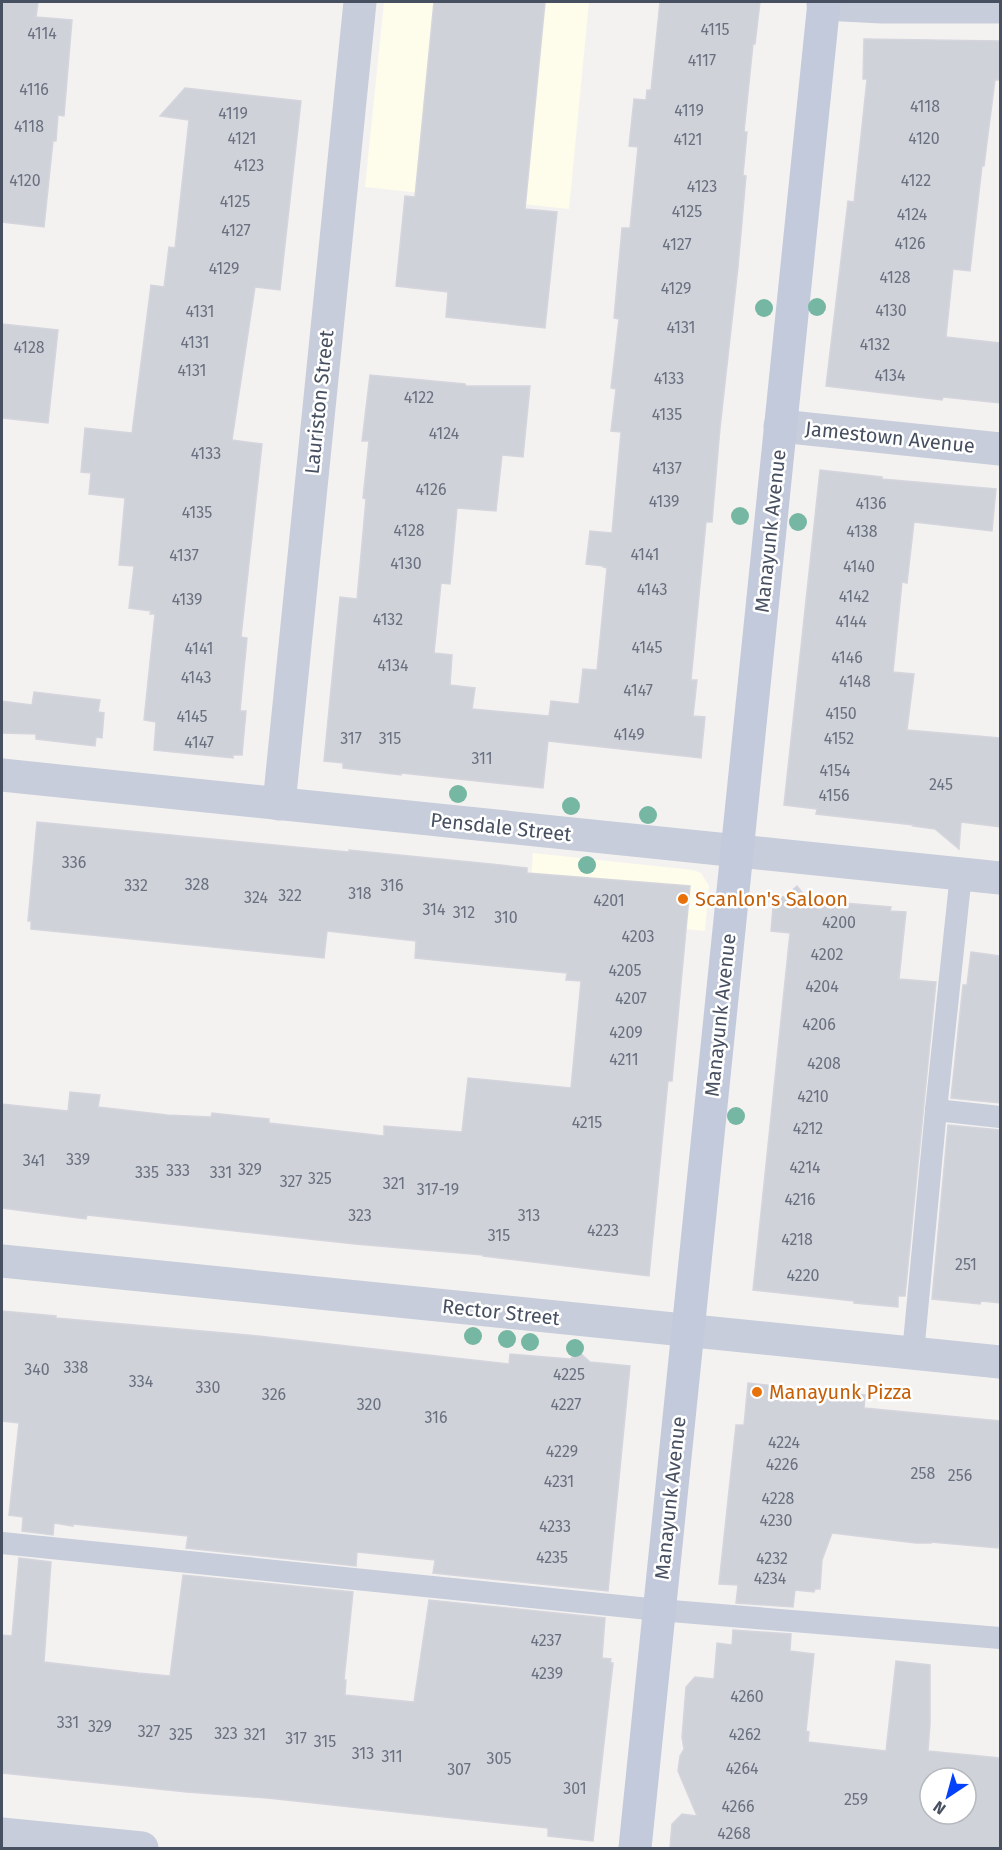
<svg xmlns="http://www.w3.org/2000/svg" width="1002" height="1850" font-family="'Fira Sans',sans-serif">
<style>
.commercial{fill:#fefceb}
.building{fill:#d0d2d9;stroke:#d5d5dd;stroke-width:1.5;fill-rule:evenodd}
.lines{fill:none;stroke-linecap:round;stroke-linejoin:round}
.lane{stroke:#c7cdda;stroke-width:22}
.street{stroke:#c7cdda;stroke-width:33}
.secondary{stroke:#c2cadc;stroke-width:33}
.tree{fill:#75b7a2}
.food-dot{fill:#e8710a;stroke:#fff;stroke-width:2}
.labels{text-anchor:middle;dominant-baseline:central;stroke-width:5;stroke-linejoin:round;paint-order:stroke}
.number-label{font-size:16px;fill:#69707f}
.street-label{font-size:20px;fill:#475061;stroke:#fff}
.food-label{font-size:20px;fill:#c56008;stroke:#fff;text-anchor:start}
</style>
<rect width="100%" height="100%" fill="#f4f2f1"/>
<g class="commercial">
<path d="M384 2H589L569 209 365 187Z"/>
<path d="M533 853 693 870 701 873 709 886 705 931 528 914Z"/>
</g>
<g class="building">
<path d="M2 2H38L36 17 72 20 64 116 58 115 56 141H53L44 227 2 222Z"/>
<path d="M434 2H545L525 209 557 212 545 328 446 317 448 292 396 286 405 196 415 197Z"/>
<path d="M660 2H760L755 44H753L744 132H747L743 175 746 176 738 267 720 428 712 522H706L691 680H697L693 716 705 717 701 758 548 741 543 788 401 773V775L343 768V763L324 761 340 597 357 599 366 499 363 498 369 441H362L370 375 465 384 466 386H530L523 457 502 455 496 511 457 508 450 584 441 583 434 653 452 655 450 685 475 688 472 709 549 716 551 701 579 704 583 669 597 670 607 568 603 567V566L586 564 590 531 612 533 621 432 611 431 616 389 611 388 619 319 614 318 622 228H630L638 147 629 146 634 99 646 100 647 90H651Z"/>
<path d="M864 39 1000 41V80H995L984 166H982L970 271 953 269 946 337 1000 343V403L943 397 942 400 826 386 848 201 854 202 867 79H863Z"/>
<path d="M185 88 301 101 280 290 255 287 232 440 262 444 241 637 247 638 240 711H246L242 755H233V758L154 750 156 722 144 720 155 614H150L151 611 129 608 134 566 119 565 125 498 89 494 91 473 81 472 85 428 132 433 151 285 164 287 169 247 175 248 189 120 160 116Z"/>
<path d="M2 324 58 330 48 423 2 418Z"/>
<path d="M820 470 882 477V479L996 489 992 531 914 522 907 583 902 582 893 672 914 674 907 730 1000 738V827L961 822 959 849 935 829 913 826 914 825 816 814 817 809 784 805Z"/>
<path d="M34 692 100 700 98 712 104 713 102 738 96 737 95 746 36 739V734L2 733V701L32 705Z"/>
<path d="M37 822 306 848 349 852V850L491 864 527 868V873L690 886 672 1081H668L649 1276 483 1256V1255L355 1244 87 1215 86 1219 2 1208V1104L68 1111 70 1092 100 1095 98 1107 167 1115 211 1117 212 1113 269 1119V1123L384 1136V1126L462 1132 468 1078 571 1088 581 981 566 980 567 973 415 958 416 941 327 931 324 958 31 929V921H28Z"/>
<path d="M797 886 808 900 891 907 890 911 906 912 899 979 936 982 905 1296H898V1307L854 1303V1301L753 1290 790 933 771 931 774 896 785 897Z"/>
<path d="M971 952 1000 956V1103L951 1098 963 985H967Z"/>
<path d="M948 1125 1000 1130V1303L981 1301 980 1304 932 1299Z"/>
<path d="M2 1311 56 1316V1318L258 1336 509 1364 510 1354 570 1359 579 1352 590 1362 630 1366 608 1591 433 1573 435 1560 357 1552 356 1566 186 1548 188 1536 73 1524V1526L54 1523 53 1535 22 1531 23 1517 9 1515 19 1423 2 1421Z"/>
<path d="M748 1383 865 1395 864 1408 1000 1421V1520L998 1548 931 1542V1543H916L832 1533 822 1560 820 1589H815L814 1592 795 1590 793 1607 736 1603 738 1585 719 1584 736 1425H744Z"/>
<path d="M19 1558 51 1562 44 1662 138 1673 170 1676 183 1575 353 1592 344 1680H346L345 1695 383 1699 414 1702 429 1600 605 1618 602 1658 611 1659 610 1663H613L593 1841 548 1836V1828L267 1798 187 1792 2 1773V1635L12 1636Z"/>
<path d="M733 1630 791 1634 790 1651 814 1654 806 1731 809 1732 808 1742 886 1751 896 1661 930 1665V1724L928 1751 1000 1758V1848H670L672 1824 682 1814 697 1816 678 1771 680 1756 684 1749 682 1737 686 1687 695 1677 714 1679 717 1643 732 1645ZM930 1778H966V1814H930Z"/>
</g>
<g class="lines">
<g class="lane">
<path d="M936 1110 1000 1117"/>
<path d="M913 1353 936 1110 961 874"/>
<path d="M2 1543 659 1610 1000 1638"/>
</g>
<g class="street">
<path d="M823 4 882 7H1000"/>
<path d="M780 426 1000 449"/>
<path d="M2 775 1000 878"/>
<path d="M279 804 360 2"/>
<path d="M2 1261 1000 1362"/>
<path d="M2 1834 142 1848"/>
</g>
<path class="secondary" d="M635 1848 824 2"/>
</g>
<g class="tree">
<circle cx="817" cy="307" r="9"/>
<circle cx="764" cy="308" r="9"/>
<circle cx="740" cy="516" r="9"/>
<circle cx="798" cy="522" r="9"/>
<circle cx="458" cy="794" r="9"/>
<circle cx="571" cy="806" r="9"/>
<circle cx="648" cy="815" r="9"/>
<circle cx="587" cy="865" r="9"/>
<circle cx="736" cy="1116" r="9"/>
<circle cx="473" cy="1336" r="9"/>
<circle cx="507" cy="1339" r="9"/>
<circle cx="530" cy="1342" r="9"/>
<circle cx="575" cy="1348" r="9"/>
</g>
<g class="food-dot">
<circle cx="683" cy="899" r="6"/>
<circle cx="757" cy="1392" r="6"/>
</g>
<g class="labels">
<g class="number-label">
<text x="715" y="29">4115</text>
<text x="42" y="33">4114</text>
<text x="702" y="60">4117</text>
<text x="34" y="89">4116</text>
<text x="925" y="106">4118</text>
<text x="689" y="110">4119</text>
<text x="233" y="113">4119</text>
<text x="29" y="126">4118</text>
<text x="242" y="138">4121</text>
<text x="924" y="138">4120</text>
<text x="688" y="139">4121</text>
<text x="249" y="165">4123</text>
<text x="25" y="180">4120</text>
<text x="916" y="180">4122</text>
<text x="702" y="186">4123</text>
<text x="235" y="201">4125</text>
<text x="687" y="211">4125</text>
<text x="912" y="214">4124</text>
<text x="236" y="230">4127</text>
<text x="910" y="243">4126</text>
<text x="677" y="244">4127</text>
<text x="224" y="268">4129</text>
<text x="895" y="277">4128</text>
<text x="676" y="288">4129</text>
<text x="891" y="310">4130</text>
<text x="200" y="311">4131</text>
<text x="681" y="327">4131</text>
<text x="195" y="342">4131</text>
<text x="875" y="344">4132</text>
<text x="29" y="347">4128</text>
<text x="192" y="370">4131</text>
<text x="890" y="375">4134</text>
<text x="669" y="378">4133</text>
<text x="419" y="397">4122</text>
<text x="667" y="414">4135</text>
<text x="444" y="433">4124</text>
<text x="206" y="453">4133</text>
<text x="667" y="468">4137</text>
<text x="431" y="489">4126</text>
<text x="664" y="501">4139</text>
<text x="871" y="503">4136</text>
<text x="197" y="512">4135</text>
<text x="409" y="530">4128</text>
<text x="862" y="531">4138</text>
<text x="645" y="554">4141</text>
<text x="184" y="555">4137</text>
<text x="406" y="563">4130</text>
<text x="859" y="566">4140</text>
<text x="652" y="589">4143</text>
<text x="854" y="596">4142</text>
<text x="187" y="599">4139</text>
<text x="388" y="619">4132</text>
<text x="851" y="621">4144</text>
<text x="647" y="647">4145</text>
<text x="199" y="648">4141</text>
<text x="847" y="657">4146</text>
<text x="393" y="665">4134</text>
<text x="196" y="677">4143</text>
<text x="855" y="681">4148</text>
<text x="638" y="690">4147</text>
<text x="841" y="713">4150</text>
<text x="192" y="716">4145</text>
<text x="629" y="734">4149</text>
<text x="351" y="738">317</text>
<text x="390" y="738">315</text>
<text x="839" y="738">4152</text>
<text x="199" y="742">4147</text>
<text x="482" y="758">311</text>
<text x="835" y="770">4154</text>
<text x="941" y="784">245</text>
<text x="834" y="795">4156</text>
<text x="74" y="862">336</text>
<text x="197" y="884">328</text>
<text x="136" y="885">332</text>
<text x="392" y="885">316</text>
<text x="360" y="893">318</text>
<text x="290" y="895">322</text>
<text x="256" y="897">324</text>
<text x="609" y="900">4201</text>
<text x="434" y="909">314</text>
<text x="464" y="912">312</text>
<text x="506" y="917">310</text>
<text x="839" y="922">4200</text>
<text x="638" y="936">4203</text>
<text x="827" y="954">4202</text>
<text x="625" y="970">4205</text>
<text x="822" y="986">4204</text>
<text x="631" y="998">4207</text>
<text x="819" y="1024">4206</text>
<text x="626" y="1032">4209</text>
<text x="624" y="1059">4211</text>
<text x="824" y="1063">4208</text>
<text x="813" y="1096">4210</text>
<text x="587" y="1122">4215</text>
<text x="808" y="1128">4212</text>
<text x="78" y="1159">339</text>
<text x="34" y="1160">341</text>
<text x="805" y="1167">4214</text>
<text x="250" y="1169">329</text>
<text x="178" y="1170">333</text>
<text x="147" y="1172">335</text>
<text x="221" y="1172">331</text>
<text x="320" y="1178">325</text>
<text x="291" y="1181">327</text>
<text x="394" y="1183">321</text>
<text x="438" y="1189">317-19</text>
<text x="800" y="1199">4216</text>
<text x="360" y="1215">323</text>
<text x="529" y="1215">313</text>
<text x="603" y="1230">4223</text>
<text x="499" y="1235">315</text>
<text x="797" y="1239">4218</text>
<text x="966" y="1264">251</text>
<text x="803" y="1275">4220</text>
<text x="76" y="1367">338</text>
<text x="37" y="1369">340</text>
<text x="569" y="1374">4225</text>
<text x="141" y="1381">334</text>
<text x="208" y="1387">330</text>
<text x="274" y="1394">326</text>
<text x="369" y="1404">320</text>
<text x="566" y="1404">4227</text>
<text x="436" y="1417">316</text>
<text x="784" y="1442">4224</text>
<text x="562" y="1451">4229</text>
<text x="782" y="1464">4226</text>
<text x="923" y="1473">258</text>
<text x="960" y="1475">256</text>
<text x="559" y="1481">4231</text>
<text x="778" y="1498">4228</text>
<text x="776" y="1520">4230</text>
<text x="555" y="1526">4233</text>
<text x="552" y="1557">4235</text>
<text x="772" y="1558">4232</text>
<text x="770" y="1578">4234</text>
<text x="546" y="1640">4237</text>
<text x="547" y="1673">4239</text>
<text x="747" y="1696">4260</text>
<text x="68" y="1722">331</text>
<text x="100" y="1726">329</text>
<text x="149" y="1731">327</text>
<text x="226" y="1733">323</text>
<text x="181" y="1734">325</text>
<text x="255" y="1734">321</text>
<text x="745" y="1734">4262</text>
<text x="296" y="1738">317</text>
<text x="325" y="1741">315</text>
<text x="363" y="1753">313</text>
<text x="392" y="1756">311</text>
<text x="499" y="1758">305</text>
<text x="742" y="1768">4264</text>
<text x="459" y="1769">307</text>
<text x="575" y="1788">301</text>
<text x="856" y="1799">259</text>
<text x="738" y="1806">4266</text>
<text x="734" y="1833">4268</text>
</g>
<g class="street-label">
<text transform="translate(319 402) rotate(-84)">Lauriston Street</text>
<text transform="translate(890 437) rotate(6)">Jamestown Avenue</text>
<text transform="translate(770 531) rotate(-84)">Manayunk Avenue</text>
<text transform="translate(501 827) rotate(6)">Pensdale Street</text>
<text transform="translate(720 1015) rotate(-84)">Manayunk Avenue</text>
<text transform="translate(501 1312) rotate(6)">Rector Street</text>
<text transform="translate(670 1498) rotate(-84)">Manayunk Avenue</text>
</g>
<g class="food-label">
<text x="695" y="899">Scanlon's Saloon</text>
<text x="769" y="1392">Manayunk Pizza</text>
</g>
</g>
<rect width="1002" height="1850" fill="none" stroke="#475061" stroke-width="6"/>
<g transform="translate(948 1796) rotate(216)"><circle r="28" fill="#ffffff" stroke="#b5b9c0" stroke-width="1.5"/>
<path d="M0-4.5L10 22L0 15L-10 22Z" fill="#0441fb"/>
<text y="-9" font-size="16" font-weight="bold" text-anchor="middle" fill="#475061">N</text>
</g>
</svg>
